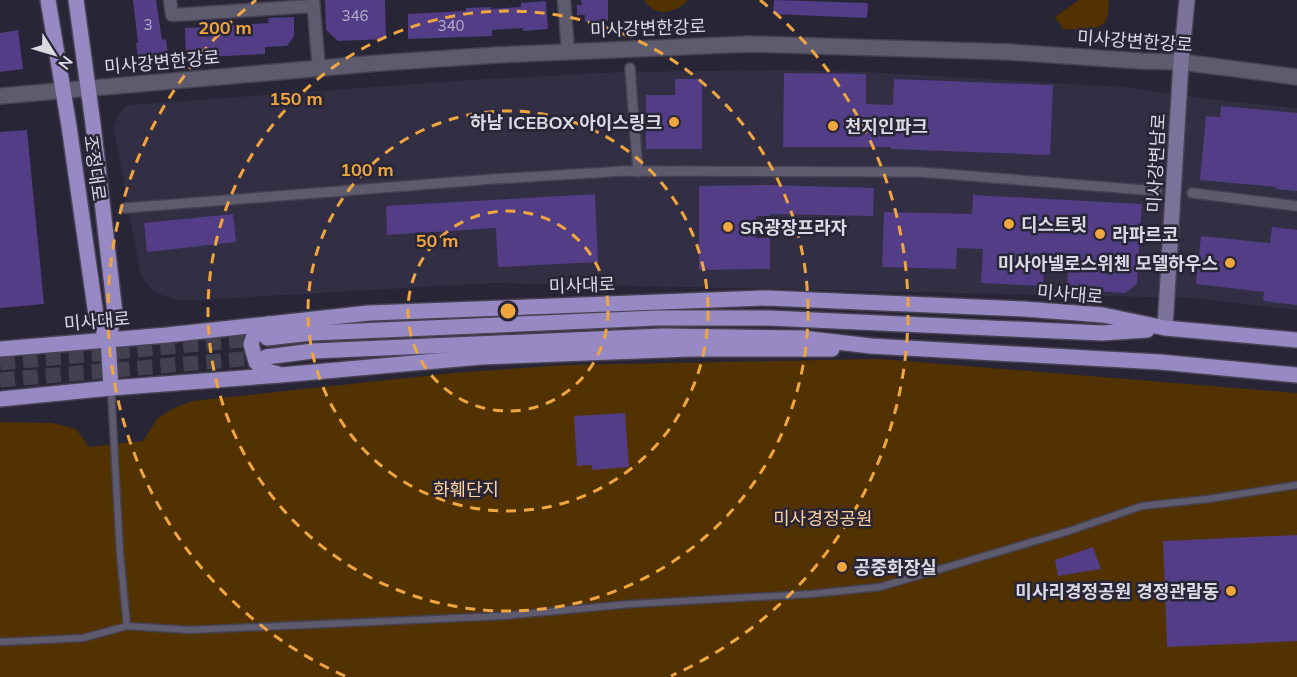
<svg xmlns="http://www.w3.org/2000/svg" width="1297" height="677" font-family="Mulish,'Noto Sans KR',sans-serif">
<style>
.built{fill:#322e44}
.green{fill:#523200}
.building{fill:#523d86}
.lines{fill:none;stroke-linecap:round;stroke-linejoin:round}
.primary-tunnel{stroke:#434050;stroke-width:15;stroke-dasharray:15 8;stroke-linecap:butt}
.service-casing{stroke:#464251;stroke-width:9}
.pedestrian-casing{stroke:#464251;stroke-width:12}
.minor-casing{stroke:#464251;stroke-width:15}
.tertiary-casing{stroke:#464251;stroke-width:18}
.secondary-casing{stroke:#464251;stroke-width:18}
.primary-casing{stroke:#464251;stroke-width:18}
.service{stroke:#5f5b6f;stroke-width:6}
.pedestrian{stroke:#5f5b6f;stroke-width:9}
.minor{stroke:#5f5b6f;stroke-width:12}
.tertiary{stroke:#5f5b6f;stroke-width:15}
.secondary{stroke:#7b7299;stroke-width:15}
.primary{stroke:#9789c4;stroke-width:15}
.ring{fill:none;stroke:#f0a63e;stroke-width:3;stroke-dasharray:10 8}
.poi-dot{fill:#f0a63e;stroke:#282536;stroke-width:2}
.labels{text-anchor:middle;dominant-baseline:central;stroke-width:5;stroke-linejoin:round;paint-order:stroke}
.number-label{font-size:15px;fill:#b9b2cc}
.street-label{font-size:18px;fill:#dbd9e4;stroke:#282536}
.poi-label{font-size:18px;font-weight:bold;fill:#dbd9e4;stroke:#282536;text-anchor:start}
.park-label{font-size:18px;fill:#ffd199;stroke:#282536}
.centre{fill:#f0a63e;stroke:#282536;stroke-width:3}
.ring-label{font-size:18px;text-anchor:middle;font-weight:bold;fill:#f0a63e;stroke:#282536;stroke-width:5;stroke-linejoin:round;paint-order:stroke}
</style>
<rect width="100%" height="100%" fill="#282536"/>
<path class="built" d="M779 70 868 72 1123 87 1217 100 1297 108V310L1192 298 494 283 181 301 155 293 141 277 114 128 118 114 128 105 468 80 621 72Z"/>
<g class="green">
<path d="M644 0H686L687 2C672 13 657 18 644 0Z"/>
<path d="M1079 0H1109C1108 6 1109 14 1106 20 1101 32 1075 29 1063 29L1055 17Z"/>
<path d="M881 359 1297 393V677H0V422L52 423 76 429 89 447 143 441 157 419 174 408 193 401 304 389 453 373 566 365Z"/>
</g>
<g class="building">
<path d="M133 0H156L162 40 166 39 169 62 139 66 136 43H138Z"/>
<path d="M325 0H385L386 39 338 41 326 30Z"/>
<path d="M581 0H608V21L585 22V15H577V5H582Z"/>
<path d="M774 0 868 3 867 18 773 14Z"/>
<path d="M546 1 548 29 523 31V28L492 30V36L408 39V14L466 11V8L491 7V9L521 7V3Z"/>
<path d="M294 17V36L287 46 265 47V54L186 58 185 28 269 23 268 18Z"/>
<path d="M18 30 23 69 0 72V33Z"/>
<path d="M784 73 866 74V104L893 105 894 79 1053 85 1050 155 891 149V147H783Z"/>
<path d="M675 79H702V149H646V95H675Z"/>
<path d="M1221 106 1297 113V191L1276 189 1277 187 1200 180 1206 116 1220 117Z"/>
<path d="M27 130 44 304 0 308V132Z"/>
<path d="M770 185 874 188 873 216 770 214V216H756V238H770V269L699 270V186Z"/>
<path d="M595 194 598 262 498 267 496 228 387 235 386 206Z"/>
<path d="M973 195 1142 204 1137 284 1125 293 1067 289 1068 265 1044 264 1043 286 981 283 983 249 957 248 956 269 882 267 884 212 972 214Z"/>
<path d="M233 214 236 242 147 252 144 223Z"/>
<path d="M1272 227 1297 230V305L1263 301 1264 292 1196 284 1201 236 1270 243Z"/>
<path d="M625 413 629 467 592 470V465L577 466 574 416Z"/>
<path d="M1297 535V641L1167 647 1163 541Z"/>
<path d="M1093 547 1101 569 1058 576 1055 560Z"/>
</g>
<g class="lines">
<g class="primary-tunnel">
<path d="M0 363 264 338"/>
<path d="M0 380 266 357"/>
</g>
<defs>
<g id="service">
<path d="M111 388 120 554 127 626"/>
<path d="M0 642 83 638 127 626 190 630 502 616 630 604 811 594 880 587 1069 531 1142 506 1208 499 1297 485"/>
</g>
<g id="pedestrian">
<path d="M630 68 638 172"/>
<path d="M1192 193 1297 206"/>
<path d="M125 208 494 179 624 171 920 172 1157 191"/>
</g>
<g id="minor">
<path d="M170 0 172 15 313 6"/>
<path d="M313 0 319 69"/>
<path d="M564 0 568 51"/>
</g>
<path id="tertiary" d="M0 96 379 63 496 55 750 44 1009 52 1141 61 1181 62 1297 77"/>
<path id="secondary" d="M1165 328 1181 62 1187 0"/>
<g id="primary">
<path d="M48 0 69 126 96 315 108 339"/>
<path d="M76 0 93 124 115 313 108 339 111 388"/>
<path d="M268 324 254 335 251 344 256 362 264 370 278 374"/>
<path d="M267 338 312 333 657 318H769L1102 333 1147 330"/>
<path d="M0 349 167 335 369 313 767 298 1024 309 1103 315 1165 328 1297 340"/>
<path d="M266 357 313 351 663 336 802 338 871 346 1160 362 1297 375"/>
<path d="M0 399 111 388 281 375 481 357 690 349H832"/>
</g>
</defs>
<use href="#service" class="service-casing"/>
<use href="#pedestrian" class="pedestrian-casing"/>
<use href="#minor" class="minor-casing"/>
<use href="#tertiary" class="tertiary-casing"/>
<use href="#secondary" class="secondary-casing"/>
<use href="#primary" class="primary-casing"/>
<use href="#service" class="service"/>
<use href="#pedestrian" class="pedestrian"/>
<use href="#minor" class="minor"/>
<use href="#tertiary" class="tertiary"/>
<use href="#secondary" class="secondary"/>
<use href="#primary" class="primary"/>
</g>
<g class="ring">
<circle cx="508" cy="311" r="100"/>
<circle cx="508" cy="311" r="200"/>
<circle cx="508" cy="311" r="300"/>
<path d="M345 676A400 400 0 0 1 256 0M760 0A400 400 0 0 1 671 676"/>
</g>
<g class="poi-dot">
<circle cx="674" cy="122" r="6"/>
<circle cx="833" cy="126" r="6"/>
<circle cx="1009" cy="224" r="6"/>
<circle cx="728" cy="227" r="6"/>
<circle cx="1100" cy="234" r="6"/>
<circle cx="1230" cy="263" r="6"/>
<circle cx="842" cy="567" r="6"/>
<circle cx="1231" cy="591" r="6"/>
</g>
<g class="labels">
<g class="number-label">
<text x="355" y="15">346</text>
<text x="148" y="24">3</text>
<text x="451" y="25">340</text>
</g>
<g class="street-label">
<text transform="translate(648 28) rotate(-2)">미사강변한강로</text>
<text transform="translate(1135 41) rotate(4)">미사강변한강로</text>
<text transform="translate(162 62) rotate(-5)">미사강변한강로</text>
<text transform="translate(1156 163) rotate(-87)">미사강변남로</text>
<text transform="translate(95 168) rotate(82)">조정대로</text>
<text transform="translate(582 285) rotate(-2)">미사대로</text>
<text transform="translate(1070 294) rotate(5)">미사대로</text>
<text transform="translate(97 321) rotate(-5)">미사대로</text>
</g>
<g class="poi-label">
<text x="662" y="122" text-anchor="end">하남 ICEBOX 아이스링크</text>
<text x="845" y="126">천지인파크</text>
<text x="1021" y="224">디스트릿</text>
<text x="740" y="227">SR광장프라자</text>
<text x="1112" y="234">라파르코</text>
<text x="1218" y="263" text-anchor="end">미사아넬로스위첸 모델하우스</text>
<text x="854" y="567">공중화장실</text>
<text x="1219" y="591" text-anchor="end">미사리경정공원 경정관람동</text>
</g>
<g class="park-label">
<text x="466" y="489">화훼단지</text>
<text x="823" y="518">미사경정공원</text>
</g>
</g>
<circle cx="508" cy="311" r="9" class="centre"/>
<g class="ring-label">
<text x="225" y="34">200 m</text>
<text x="296" y="105">150 m</text>
<text x="367" y="176">100 m</text>
<text x="437" y="247">50 m</text>
</g>
<g transform="translate(54 54) rotate(127)" stroke="#282536" stroke-width="4.5" paint-order="stroke">
<path d="M0-4.5L10 22L0 15L-10 22Z" fill="#dbd9e4"/>
<text y="-9" font-size="16" font-weight="bold" text-anchor="middle" fill="#dbd9e4">N</text>
</g>
</svg>
